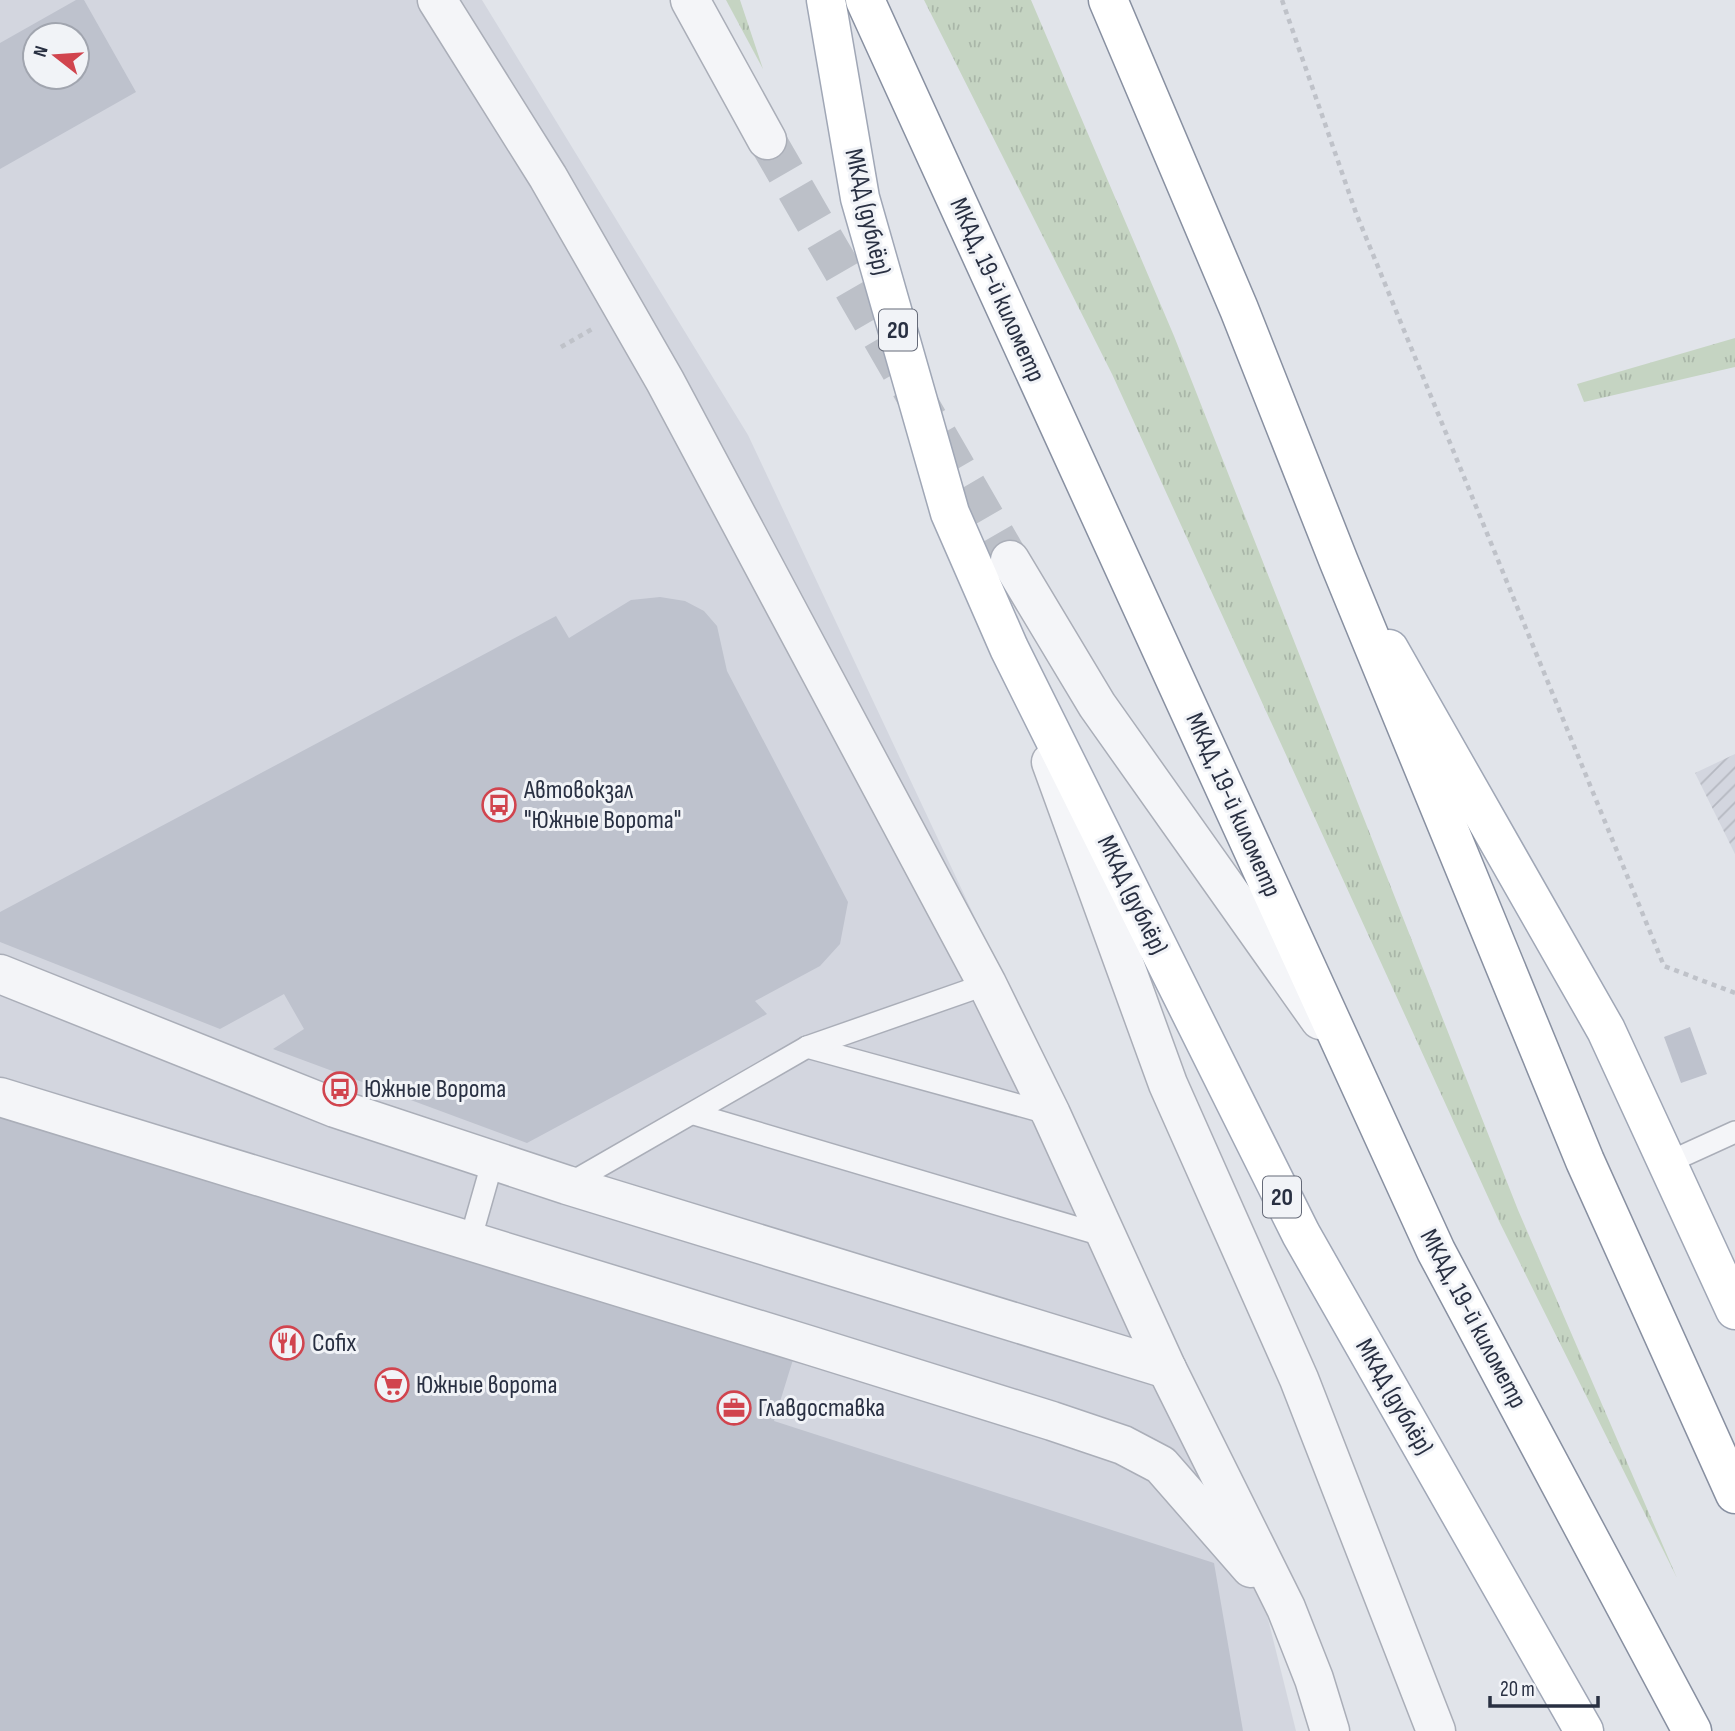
<svg xmlns="http://www.w3.org/2000/svg" width="1735" height="1731" font-family="'Sofia Sans Condensed',sans-serif">
<style>
.built{fill:#d3d6df;fill-rule:evenodd}
.industrial{fill:url(#industrial-furrows)}
.grass{fill:url(#grass-tufts)}
.building{fill:#bec2cd;fill-rule:evenodd}
.lines{fill:none;stroke-linecap:round;stroke-linejoin:round}
.minor-tunnel{stroke:#bcc0c8;stroke-width:38;stroke-dasharray:38 19;stroke-linecap:butt}
.service-casing{stroke:#aaaeb8;stroke-width:24}
.minor-casing{stroke:#aaaeb8;stroke-width:41}
.primary-casing{stroke:#a0a7b6;stroke-width:41}
.trunk-casing{stroke:#8890a1;stroke-width:41}
.path{stroke:#bfc2c9;stroke-width:4.5;stroke-dasharray:5 5;stroke-linecap:butt}
.service{stroke:#f4f5f8;stroke-width:21}
.minor{stroke:#f4f5f8;stroke-width:38}
.primary{stroke:#fff;stroke-width:38}
.trunk{stroke:#fff;stroke-width:38}
.labels{text-anchor:middle;dominant-baseline:central;stroke-width:6;stroke-linejoin:round;paint-order:stroke}
.shield{fill:#f1f3f7;stroke:#656a78;stroke-width:2}
.shield-label{font-size:24px;font-weight:bold;fill:#293042}
.street-label{font-size:26px;fill:#293042;stroke:#f1f3f7}
.poi-label{font-size:26px;fill:#293042;stroke:#f1f3f7;text-anchor:start}
</style>
<defs>
<pattern id="industrial-furrows" width="10" height="10" patternUnits="userSpaceOnUse" patternTransform="scale(1.75)"><rect width="10" height="10" fill="#d3d6df"/><path d="M-1 1l2-2M0 10L10 0M9 11l2-2" fill="none" stroke="#b5b8c1"/></pattern>
<pattern id="grass-tufts" width="24" height="20" patternUnits="userSpaceOnUse" patternTransform="scale(1.75)"><rect width="24" height="20" fill="#c5d4c2"/><path d="M3 7l-1-3M5 7V3M7 7l1-3M15 17l-1-3M17 17v-4M19 17l1-3" fill="none" stroke="#a9b6a8"/></pattern>
</defs>
<rect width="100%" height="100%" fill="#e1e4ea"/>
<path class="built" d="M0 0H482L748 435 1081 1143 1240 1507 1296 1731H0ZM35 35H77V77H35Z"/>
<path class="industrial" d="M1735 754V854L1695 773Z"/>
<g class="grass">
<path d="M726 0H740L763 69Z"/>
<path d="M924 0H1031L1174 336 1518 1210 1677 1578 1499 1221 1112 374Z"/>
<path d="M1735 338V367L1584 402 1577 384Z"/>
</g>
<g class="building">
<path d="M76 0H84L136 92 0 169V43ZM35 35H77V77H35Z"/>
<path d="M660 597 685 601 704 611 717 626 727 671 848 902 840 944 820 966 755 1001 767 1014 527 1143 273 1049 304 1029 284 994 220 1029 0 942V912L556 616 569 638 631 600Z"/>
<path d="M1690 1027 1707 1074 1681 1083 1664 1037Z"/>
<path d="M0 1109 796 1350 774 1421 1214 1563 1243 1731H0Z"/>
</g>
<g class="lines">
<path class="minor-tunnel" d="M767 140 1010 560"/>
<defs>
<g id="service">
<path d="M807 1047 1051 1114"/>
<path d="M694 1114 1105 1236"/>
<path d="M1667 1163 1735 1132"/>
<path d="M567 1185 807 1047 987 984"/>
<path d="M470 1241 493 1160"/>
</g>
<g id="minor">
<path d="M437 0 548 177 665 381 987 984 1051 1114 1167 1369 1286 1608 1314 1679 1330 1731"/>
<path d="M690 0 767 140"/>
<path d="M1010 560 1097 705 1320 1020"/>
<path d="M1051 762 1168 1084 1299 1379 1436 1731"/>
<path d="M0 974 335 1108 567 1185 1167 1369"/>
<path d="M0 1097 815 1347 1052 1421 1123 1445 1161 1465 1251 1568"/>
</g>
<g id="primary">
<path d="M826 0 860 198 950 513 1009 648 1301 1234 1584 1731"/>
<path d="M1389 649 1606 1030 1735 1310"/>
</g>
<g id="trunk">
<path d="M865 0 1436 1251 1692 1731"/>
<path d="M1108 0 1239 309 1339 562 1585 1161 1735 1494"/>
</g>
</defs>
<use href="#service" class="service-casing"/>
<use href="#minor" class="minor-casing"/>
<use href="#primary" class="primary-casing"/>
<use href="#trunk" class="trunk-casing"/>
<g class="path">
<path d="M1282 0 1356 213 1664 966 1735 993"/>
<path d="M561 347 594 328"/>
</g>
<use href="#service" class="service"/>
<use href="#minor" class="minor"/>
<use href="#primary" class="primary"/>
<use href="#trunk" class="trunk"/>
</g>
<defs>
<symbol id="bus-ring" viewBox="-11 -11 22 22"><circle r="9.5" fill="#f1f3f7" stroke="#d1444e" stroke-width="1.5"/><path d="M-5-6H5V4H4V6H2V4H-2V6H-4V4H-5ZM-3.5-4V0h7V-4ZM-3.5 1.2v1.5H-2V1.2ZM2 1.2v1.5H3.5V1.2Z" fill="#d1444e"/></symbol>
<symbol id="restaurant-ring" viewBox="-11 -11 22 22"><circle r="9.5" fill="#f1f3f7" stroke="#d1444e" stroke-width="1.5"/><path d="M-5-6h1v4h1v-4h1v4h1v-4h1v5L-1.5 .5V6h-2V.5L-5-1ZM5-6V6H3V1.5H1.5Q1.5-4 5-6Z" fill="#d1444e"/></symbol>
<symbol id="supermarket-ring" viewBox="-11 -11 22 22"><circle r="9.5" fill="#f1f3f7" stroke="#d1444e" stroke-width="1.5"/><path d="M-6-5.5h2.5l.6 2H6L4.5 2H-2.5L-4.4-4H-6ZM-1.5 3.2a1.3 1.3 0 1 0 .1 0ZM3 3.2a1.3 1.3 0 1 0 .1 0Z" fill="#d1444e"/></symbol>
<symbol id="office-ring" viewBox="-11 -11 22 22"><circle r="9.5" fill="#f1f3f7" stroke="#d1444e" stroke-width="1.5"/><path d="M-6-3h4V-5.5h4V-3h4V5H-6ZM-1-4.5V-3h2v-1.5ZM-6 0V1H6V0Z" fill="#d1444e"/></symbol>
</defs>
<g fill-rule="evenodd">
<use href="#bus-ring" x="480" y="786" width="38" height="38"/>
<use href="#bus-ring" x="321" y="1070" width="38" height="38"/>
<use href="#restaurant-ring" x="268" y="1324" width="38" height="38"/>
<use href="#supermarket-ring" x="373" y="1366" width="38" height="38"/>
<use href="#office-ring" x="715" y="1389" width="38" height="38"/>
</g>
<g class="labels">
<g class="shield">
<rect x="879" y="309.5" width="38" height="41" rx="5"/>
<rect x="1263" y="1176.5" width="38" height="41" rx="5"/>
</g>
<g class="shield-label">
<text x="898" y="330">20</text>
<text x="1282" y="1197">20</text>
</g>
<g class="street-label">
<text transform="translate(867 212) rotate(77)">МКАД (дублёр)</text>
<text transform="translate(997 290) rotate(66)">МКАД, 19-й километр</text>
<text transform="translate(1233 805) rotate(66)">МКАД, 19-й километр</text>
<text transform="translate(1132 895) rotate(64)">МКАД (дублёр)</text>
<text transform="translate(1473 1319) rotate(62)">МКАД, 19-й километр</text>
<text transform="translate(1394 1397) rotate(60)">МКАД (дублёр)</text>
</g>
<g class="poi-label">
<text x="524" y="790">Автовокзал<tspan x="524" dy="30">"Южные Ворота"</tspan></text>
<text x="364" y="1089">Южные Ворота</text>
<text x="312" y="1343">Cofix</text>
<text x="416" y="1385">Южные ворота</text>
<text x="758" y="1408">Главдоставка</text>
</g>
</g>
<g transform="translate(56 56) rotate(287)"><circle r="33" fill="#f1f3f7" stroke="#a1a5af" stroke-width="2"/>
<path d="M0-5L12 26L0 18L-12 26Z" fill="#d1444e"/>
<text y="-10" font-size="19" font-weight="bold" text-anchor="middle" fill="#293042">N</text>
</g>
<path d="M1490 1696v10h108v-10" fill="none" stroke="#293042" stroke-width="3.5"/>
<text x="1500" y="1696" font-size="21" fill="#293042" stroke="#f1f3f7" stroke-width="5" paint-order="stroke">20 m</text>
</svg>
